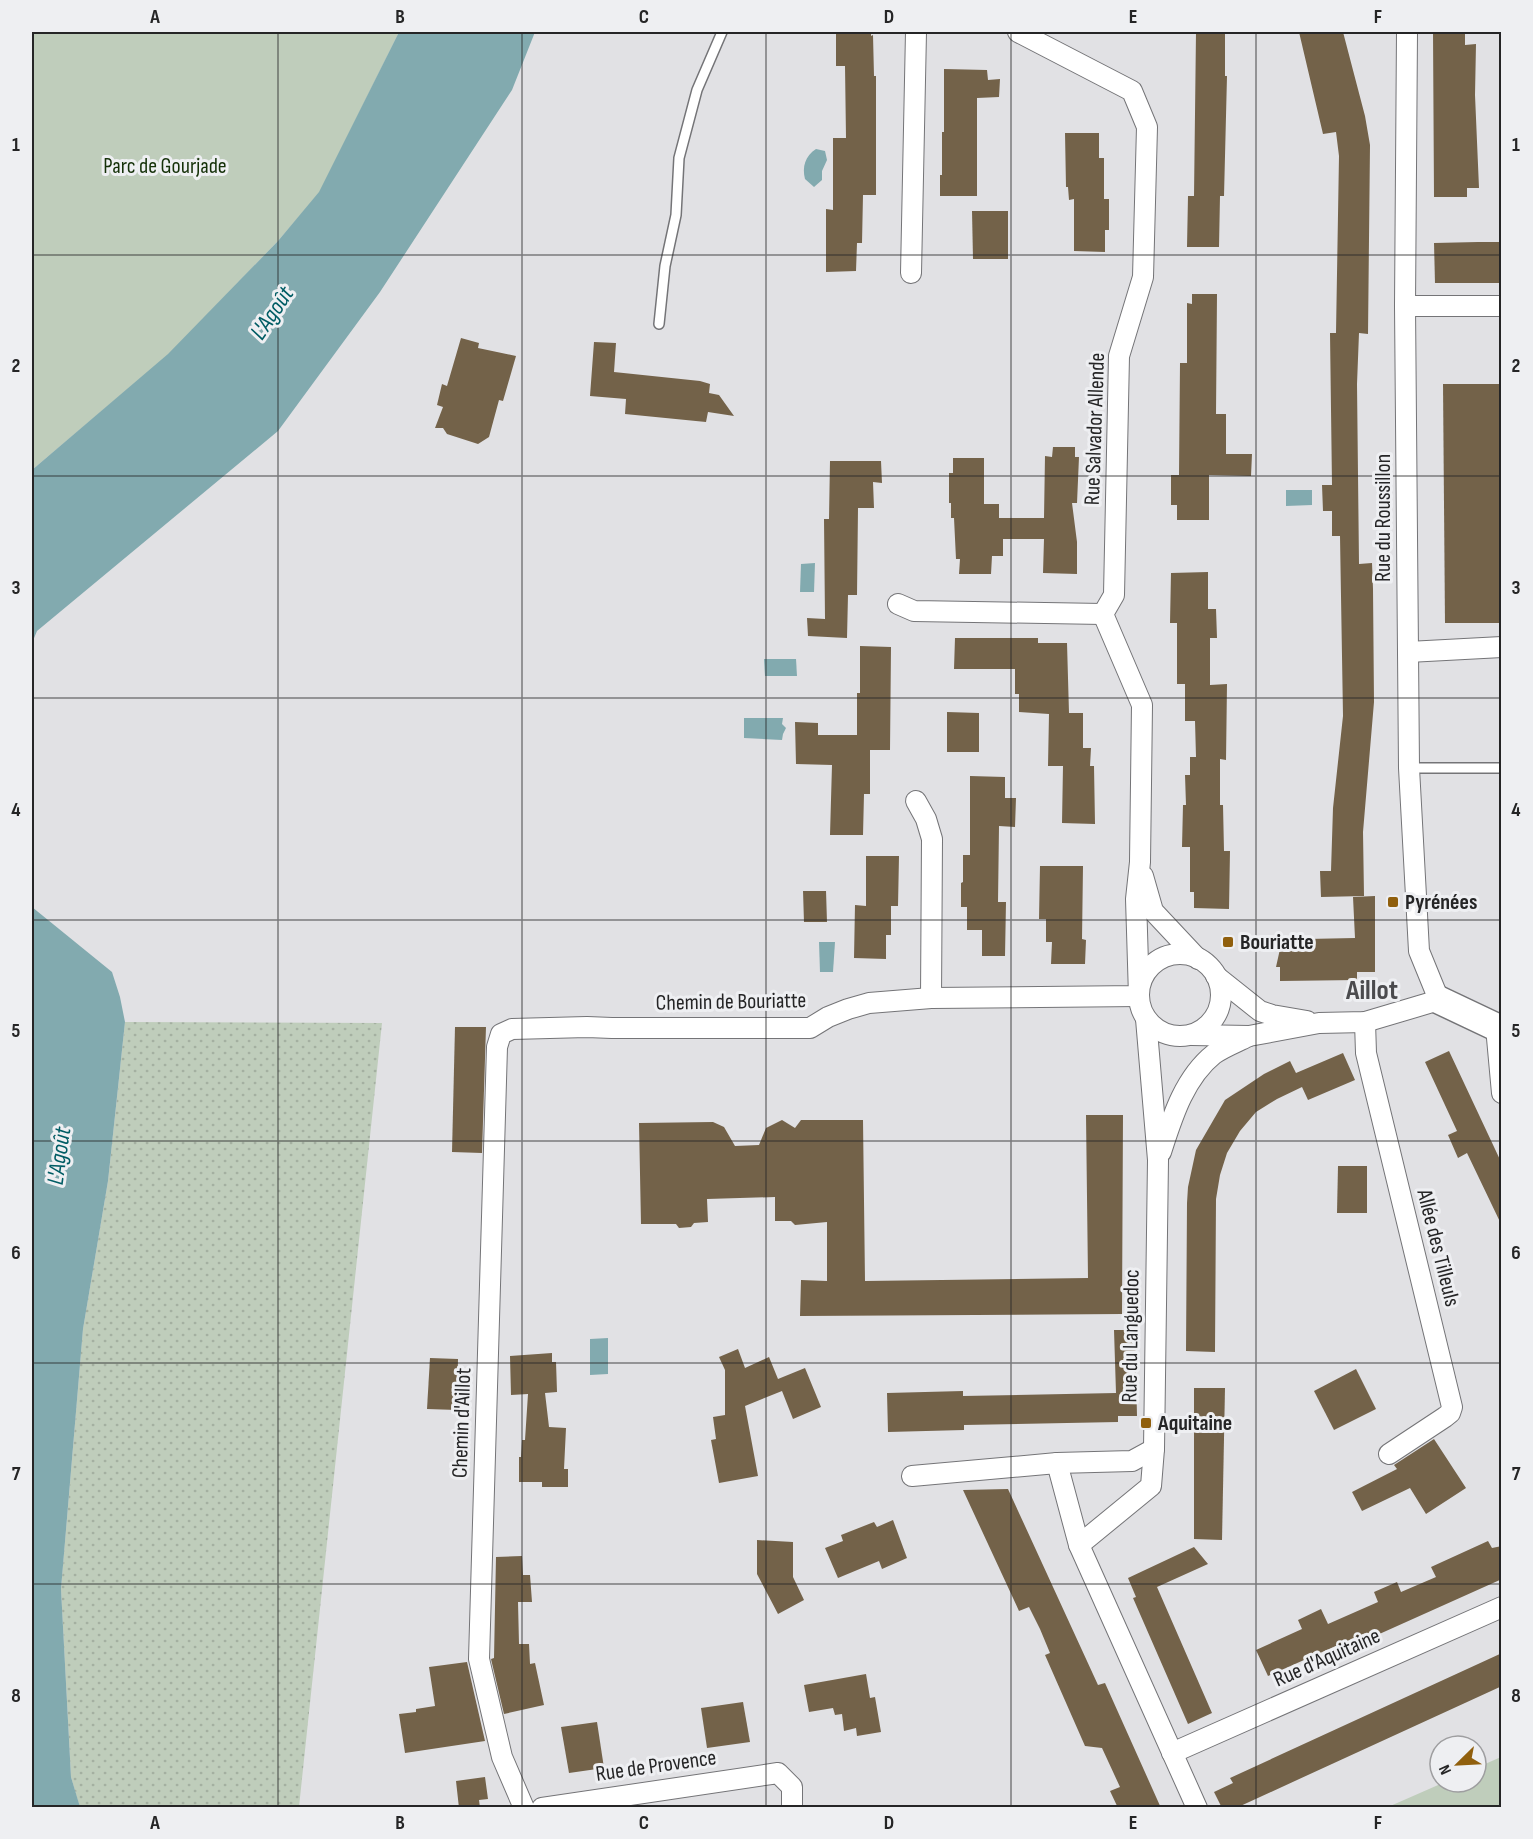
<svg xmlns="http://www.w3.org/2000/svg" width="1533" height="1839" font-family="'Sofia Sans Condensed',sans-serif">
<style>
.grass{fill:url(#grass-dots)}
.park{fill:#bfcdbb}
.water{fill:#82aaaf}
.building{fill:#736249}
.lines{fill:none;stroke-linecap:round;stroke-linejoin:round}
.lane-casing{stroke:#747477;stroke-width:12}
.street-casing{stroke:#747477;stroke-width:22}
.secondary-casing{stroke:#747477;stroke-width:30}
.lane{stroke:#fff;stroke-width:9}
.street{stroke:#fff;stroke-width:20}
.secondary{stroke:#fff;stroke-width:27}
.grid{fill:none;stroke:#252526;stroke-width:1.5;stroke-opacity:0.55}
.poi-dot{fill:#905f0d;stroke:#eeeff2;stroke-width:2}
.labels{text-anchor:middle;dominant-baseline:central;stroke-width:6;stroke-linejoin:round;paint-order:stroke}
.park-label{font-size:22px;fill:#153109;stroke:#eeeff2}
.street-label{font-size:22px;fill:#252526;stroke:#eeeff2}
.poi-label{font-size:22px;font-weight:bold;fill:#252526;stroke:#eeeff2;text-anchor:start}
.water-label{font-size:24px;font-style:italic;fill:#005c64;stroke:#eeeff2}
.district-label{font-size:28px;font-weight:bold;fill:#4b4b4e;stroke:#eeeff2}
.neatline{fill:none;stroke:#252526;stroke-width:2}
.grid-label{font-size:20px;text-anchor:middle;font-weight:bold;fill:#252526}
</style>
<defs>
<pattern id="grass-dots" width="8" height="8" patternUnits="userSpaceOnUse" patternTransform="scale(1.5)"><rect width="8" height="8" fill="#bfcdbb"/><path d="M2 2h.1M6 6h.1" fill="none" stroke="#a4b0a1" stroke-width="1.8" stroke-linecap="round"/></pattern>
</defs>
<rect width="100%" height="100%" fill="#e1e1e4"/>
<path class="grass" d="M125 1022 382 1023 299 1807 80 1808 71 1777 61 1589 83 1329 108 1181Z"/>
<g class="park">
<path d="M32 32H399L320 192 278 241 168 355 32 470Z"/>
<path d="M1501 1757V1807H1388L1445 1782H1476V1768Z"/>
</g>
<g class="water">
<path d="M399 32H535L512 90 380 292 278 431 37 631 32 643V470L168 354 278 241 319 192Z"/>
<path d="M816 149 825 151 827 160 822 171V180L814 187 805 179C802 167 805 156 816 149Z"/>
<path d="M1286 490H1312V505L1286 506Z"/>
<path d="M815 563 814 592H800L801 564Z"/>
<path d="M764 659H796L797 676H765Z"/>
<path d="M744 718H783L782 724 786 728 783 734 782 740 744 738Z"/>
<path d="M32 907 112 972 120 997 125 1022 108 1181 83 1329 61 1589 71 1777 80 1807H32Z"/>
<path d="M819 942H835L833 972H820Z"/>
<path d="M608 1338V1374L590 1375V1339Z"/>
</g>
<g class="building">
<path d="M836 32H871V36L873 35 874 76H876V195H863L862 243H857L856 271 826 272V209L833 210V138H846L845 66H836Z"/>
<path d="M1196 32H1225V76H1227L1224 196H1220L1219 247H1187L1188 196H1194Z"/>
<path d="M1299 32H1343L1365 116 1370 145 1368 334 1359 333 1357 384 1359 564 1372 563 1373 589 1374 702 1363 832 1364 896 1321 897 1320 871H1331L1333 808 1343 716 1340 536H1332V511H1323L1322 485H1332L1330 333H1336L1339 156 1336 132 1323 134Z"/>
<path d="M1433 32H1465V45L1476 44 1475 95 1479 188H1467V197H1434Z"/>
<path d="M944 69 987 70 988 80 1000 79 999 97 977 98V196H940V175H942V132H944Z"/>
<path d="M1065 133H1099V158H1104V199H1109V230H1105V252L1074 251V199L1069 200 1068 187H1066Z"/>
<path d="M972 211H1008V259H973Z"/>
<path d="M1478 242H1502V283H1435L1434 243Z"/>
<path d="M1192 294H1217L1216 414H1226V454H1252L1251 476 1209 475V520H1177V505H1171V475H1179L1180 363H1187V303L1192 304Z"/>
<path d="M461 338 479 343 478 348 516 356 503 401 499 400 489 437 478 444 447 434 443 428H435L443 407 437 405 442 384 447 386Z"/>
<path d="M594 342 616 343 614 372 700 381 710 384 709 393 719 395 734 416 708 412 706 422 625 414 626 399 590 396Z"/>
<path d="M1443 384H1502V623H1445Z"/>
<path d="M1053 447H1075V457H1079L1077 503H1072L1077 542V574L1043 573 1044 539H1003V556H992L991 574H959L960 559H956L954 518H951V503H949V473H953V458H984V504H999V518H1044L1045 456 1052 457Z"/>
<path d="M830 461H881L882 483 873 482 874 508H858L857 595H848L847 638 808 636 807 618 825 619 824 519H829Z"/>
<path d="M1208 572V609H1216L1217 638H1210V685L1227 684 1226 760 1220 759V805H1223L1224 851H1230L1229 909 1194 908V892H1190V847H1182L1183 805H1186L1185 775H1190V757H1196L1195 721H1185V684H1177V623H1170L1171 573Z"/>
<path d="M955 638H1038V643H1067L1069 713H1083V748H1091L1090 766H1094L1095 824 1062 823 1063 766H1048L1049 714 1019 712V694H1015V669H954Z"/>
<path d="M860 646 891 647 890 750H870V794H864L863 835H830L832 765 796 764 795 722 818 723V735H857V693H860Z"/>
<path d="M947 712 979 713V752H947Z"/>
<path d="M970 776 1005 777V798H1016L1015 827 999 826 998 902H1006L1005 956H982V930H967V907H961V883L963 882V855H970Z"/>
<path d="M866 856H899L898 906H891V935H886V959L854 958 855 905 866 906Z"/>
<path d="M1040 866H1083L1082 939 1086 940 1085 964H1051L1052 942H1046V919H1039Z"/>
<path d="M803 891H826L827 922H804Z"/>
<path d="M1375 896V972H1357V980L1280 981V967H1276L1280 949H1307V939L1355 938 1353 897Z"/>
<path d="M455 1027H486L482 1153 452 1152Z"/>
<path d="M1449 1051 1502 1164V1226L1467 1153 1458 1158 1448 1135 1457 1131 1425 1062Z"/>
<path d="M1343 1053 1355 1080 1308 1100 1302 1087 1277 1099 1256 1112 1240 1131 1227 1153 1220 1175 1216 1199 1215 1352 1186 1351 1187 1203 1188 1187 1196 1150 1225 1100 1264 1074 1290 1061 1296 1073Z"/>
<path d="M1086 1115H1123L1122 1314 800 1316 801 1280 827 1281V1222L795 1225 791 1221H775V1197L707 1199 708 1222 694 1223 691 1227 679 1228 676 1224H641L639 1123 713 1122 724 1127 735 1146 759 1145 766 1128 782 1120 795 1128 801 1120H863L865 1281 1088 1278Z"/>
<path d="M1338 1166H1367V1213H1337Z"/>
<path d="M1114 1330H1135L1137 1416H1118V1422L964 1425V1430L888 1432 887 1393 963 1391V1396L1116 1393Z"/>
<path d="M738 1349 745 1368 769 1357 778 1379 805 1368 821 1407 793 1419 782 1391 745 1406 758 1476 719 1483 711 1440 716 1439 713 1417 725 1415V1370L719 1357Z"/>
<path d="M552 1353V1362H556L557 1392 545 1393 549 1427 566 1428 564 1469H568V1487H542V1482H519V1457H521L522 1440H525L528 1394 511 1395 510 1356Z"/>
<path d="M430 1358 458 1359 457 1410 427 1409Z"/>
<path d="M1356 1369 1376 1409 1334 1430 1314 1391Z"/>
<path d="M1194 1388H1225L1222 1540 1194 1539Z"/>
<path d="M1434 1439 1466 1488 1426 1514 1410 1488 1362 1511 1352 1492 1397 1469 1394 1465Z"/>
<path d="M1008 1489 1098 1685 1105 1683 1161 1808H1118L1110 1791 1120 1787 1102 1748 1085 1746 1045 1655 1050 1653 1040 1629 1029 1607 1019 1611 963 1490Z"/>
<path d="M893 1520 907 1558 882 1569 879 1561 838 1578 825 1548 843 1541 841 1535 874 1522 877 1527Z"/>
<path d="M757 1540 793 1542V1577L804 1600 778 1614 757 1574Z"/>
<path d="M1488 1541 1492 1548 1502 1546V1579L1366 1640 1363 1634 1268 1676 1256 1650 1302 1629 1298 1620 1321 1609 1328 1624 1378 1602 1374 1592 1397 1582 1401 1592 1436 1577 1431 1567Z"/>
<path d="M1194 1547 1208 1564 1157 1587 1212 1713 1188 1724 1133 1598 1136 1597 1128 1578Z"/>
<path d="M522 1556 523 1575H530L532 1602H518L519 1644H529L530 1664 535 1663 544 1705 504 1714 491 1659 494 1658 496 1557Z"/>
<path d="M1502 1653V1686L1236 1808H1222L1214 1792 1233 1783 1230 1778Z"/>
<path d="M467 1662 485 1741 405 1753 399 1714 416 1712V1709L435 1706 429 1667Z"/>
<path d="M866 1674 870 1698 875 1697 881 1732 857 1736 856 1728 844 1731 842 1714 835 1715 833 1708 809 1712 804 1685Z"/>
<path d="M743 1702 750 1742 707 1748 701 1708Z"/>
<path d="M597 1722 604 1768 569 1773 561 1727Z"/>
<path d="M485 1777 488 1799 479 1800 480 1808H459L456 1781Z"/>
</g>
<g class="lines">
<defs>
<g id="lane">
<path d="M659 324 665 266 676 215 679 158 697 90 722 32"/>
<path d="M1409 768H1502"/>
</g>
<g id="street">
<path d="M911 273 916 32"/>
<path d="M1405 306H1502"/>
<path d="M898 604 914 611 1103 614"/>
<path d="M1408 652 1502 647"/>
<path d="M916 801 926 819 932 839 931 998"/>
<path d="M1143 876 1153 911 1198 959"/>
<circle cx="1180" cy="995" r="41"/>
<path d="M1216 976 1260 1011 1272 1015 1307 1021"/>
<path d="M1365 1022 1366 1053 1452 1407 1450 1413 1445 1417 1389 1454"/>
<path d="M1496 1027 1502 1093"/>
<path d="M1192 1035 1249 1036 1319 1023 1365 1022 1439 1000 1419 951 1409 768 1405 306 1407 32"/>
<path d="M1161 1152C1172 1118 1184 1078 1214 1054 1224 1047 1237 1042 1247 1037"/>
<path d="M1057 1463 1079 1545 1197 1808"/>
<path d="M912 1476 1057 1463 1132 1461 1154 1449"/>
<path d="M1079 1545 1151 1486 1154 1449 1158 1160 1146 1019"/>
<path d="M1172 1753 1502 1607"/>
<path d="M524 1808 502 1757 479 1659 497 1047 501 1034 512 1029 587 1027 612 1028H810L828 1017 848 1009 869 1003 931 998 1139 996 1136 899 1140 862 1142 705 1103 614 1114 595 1119 356 1143 277 1147 127 1132 91 1018 32"/>
<path d="M542 1808 778 1773 792 1787V1808"/>
</g>
<path id="secondary" d="M1439 1000 1496 1027H1502"/>
</defs>
<use href="#lane" class="lane-casing"/>
<use href="#street" class="street-casing"/>
<use href="#secondary" class="secondary-casing"/>
<use href="#lane" class="lane"/>
<use href="#street" class="street"/>
<use href="#secondary" class="secondary"/>
</g>
<path class="grid" d="M278 32V1808M522 32V1808M766 32V1808M1011 32V1808M1256 32V1808M32 255H1502M32 476H1502M32 698H1502M32 920H1502M32 1141H1502M32 1363H1502M32 1584H1502"/>
<g class="poi-dot">
<rect x="1387" y="896" width="12" height="12" rx="3"/>
<rect x="1222" y="936" width="12" height="12" rx="3"/>
<rect x="1140" y="1417" width="12" height="12" rx="3"/>
</g>
<g class="labels">
<g class="park-label">
<text x="165" y="166">Parc de Gourjade</text>
</g>
<g class="street-label">
<text transform="translate(1095 429) rotate(-88)">Rue Salvador Allende</text>
<text transform="translate(1383 518) rotate(-90)">Rue du Roussillon</text>
<text transform="translate(731 1002) rotate(-1)">Chemin de Bouriatte</text>
<text transform="translate(1438 1248) rotate(76)">Allée des Tilleuls</text>
<text transform="translate(1131 1336) rotate(-89)">Rue du Languedoc</text>
<text transform="translate(462 1423) rotate(-88)">Chemin d'Aillot</text>
<text transform="translate(1327 1658) rotate(-24)">Rue d'Aquitaine</text>
<text transform="translate(656 1766) rotate(-8)">Rue de Provence</text>
</g>
<g class="poi-label">
<text x="1405" y="902">Pyrénées</text>
<text x="1240" y="942">Bouriatte</text>
<text x="1158" y="1423">Aquitaine</text>
</g>
<g class="water-label">
<text transform="translate(272 313) rotate(-56)">L'Agoût</text>
<text transform="translate(59 1156) rotate(-82)">L'Agoût</text>
</g>
<g class="district-label">
<text x="1372" y="990">Aillot</text>
</g>
</g>
<rect width="1533" height="1839" fill="none" stroke="#eeeff2" stroke-width="66"/>
<g transform="translate(1458 1764) rotate(246)"><circle r="28" fill="#eeeff2" stroke="#9e9ea0" stroke-width="1.5"/>
<path d="M0-4.5L10 22L0 15L-10 22Z" fill="#905f0d"/>
<text y="-9" font-size="16" font-weight="bold" text-anchor="middle" fill="#252526">N</text>
</g>
<rect x="33" y="33" width="1467" height="1773" class="neatline"/>
<g class="grid-label">
<text x="155" y="23">A</text>
<text x="400" y="23">B</text>
<text x="644" y="23">C</text>
<text x="889" y="23">D</text>
<text x="1133" y="23">E</text>
<text x="1378" y="23">F</text>
<text x="16" y="151">1</text>
<text x="1516" y="151">1</text>
<text x="16" y="372">2</text>
<text x="1516" y="372">2</text>
<text x="16" y="594">3</text>
<text x="1516" y="594">3</text>
<text x="16" y="816">4</text>
<text x="1516" y="816">4</text>
<text x="16" y="1037">5</text>
<text x="1516" y="1037">5</text>
<text x="16" y="1259">6</text>
<text x="1516" y="1259">6</text>
<text x="16" y="1480">7</text>
<text x="1516" y="1480">7</text>
<text x="16" y="1702">8</text>
<text x="1516" y="1702">8</text>
<text x="155" y="1829">A</text>
<text x="400" y="1829">B</text>
<text x="644" y="1829">C</text>
<text x="889" y="1829">D</text>
<text x="1133" y="1829">E</text>
<text x="1378" y="1829">F</text>
</g>
</svg>
